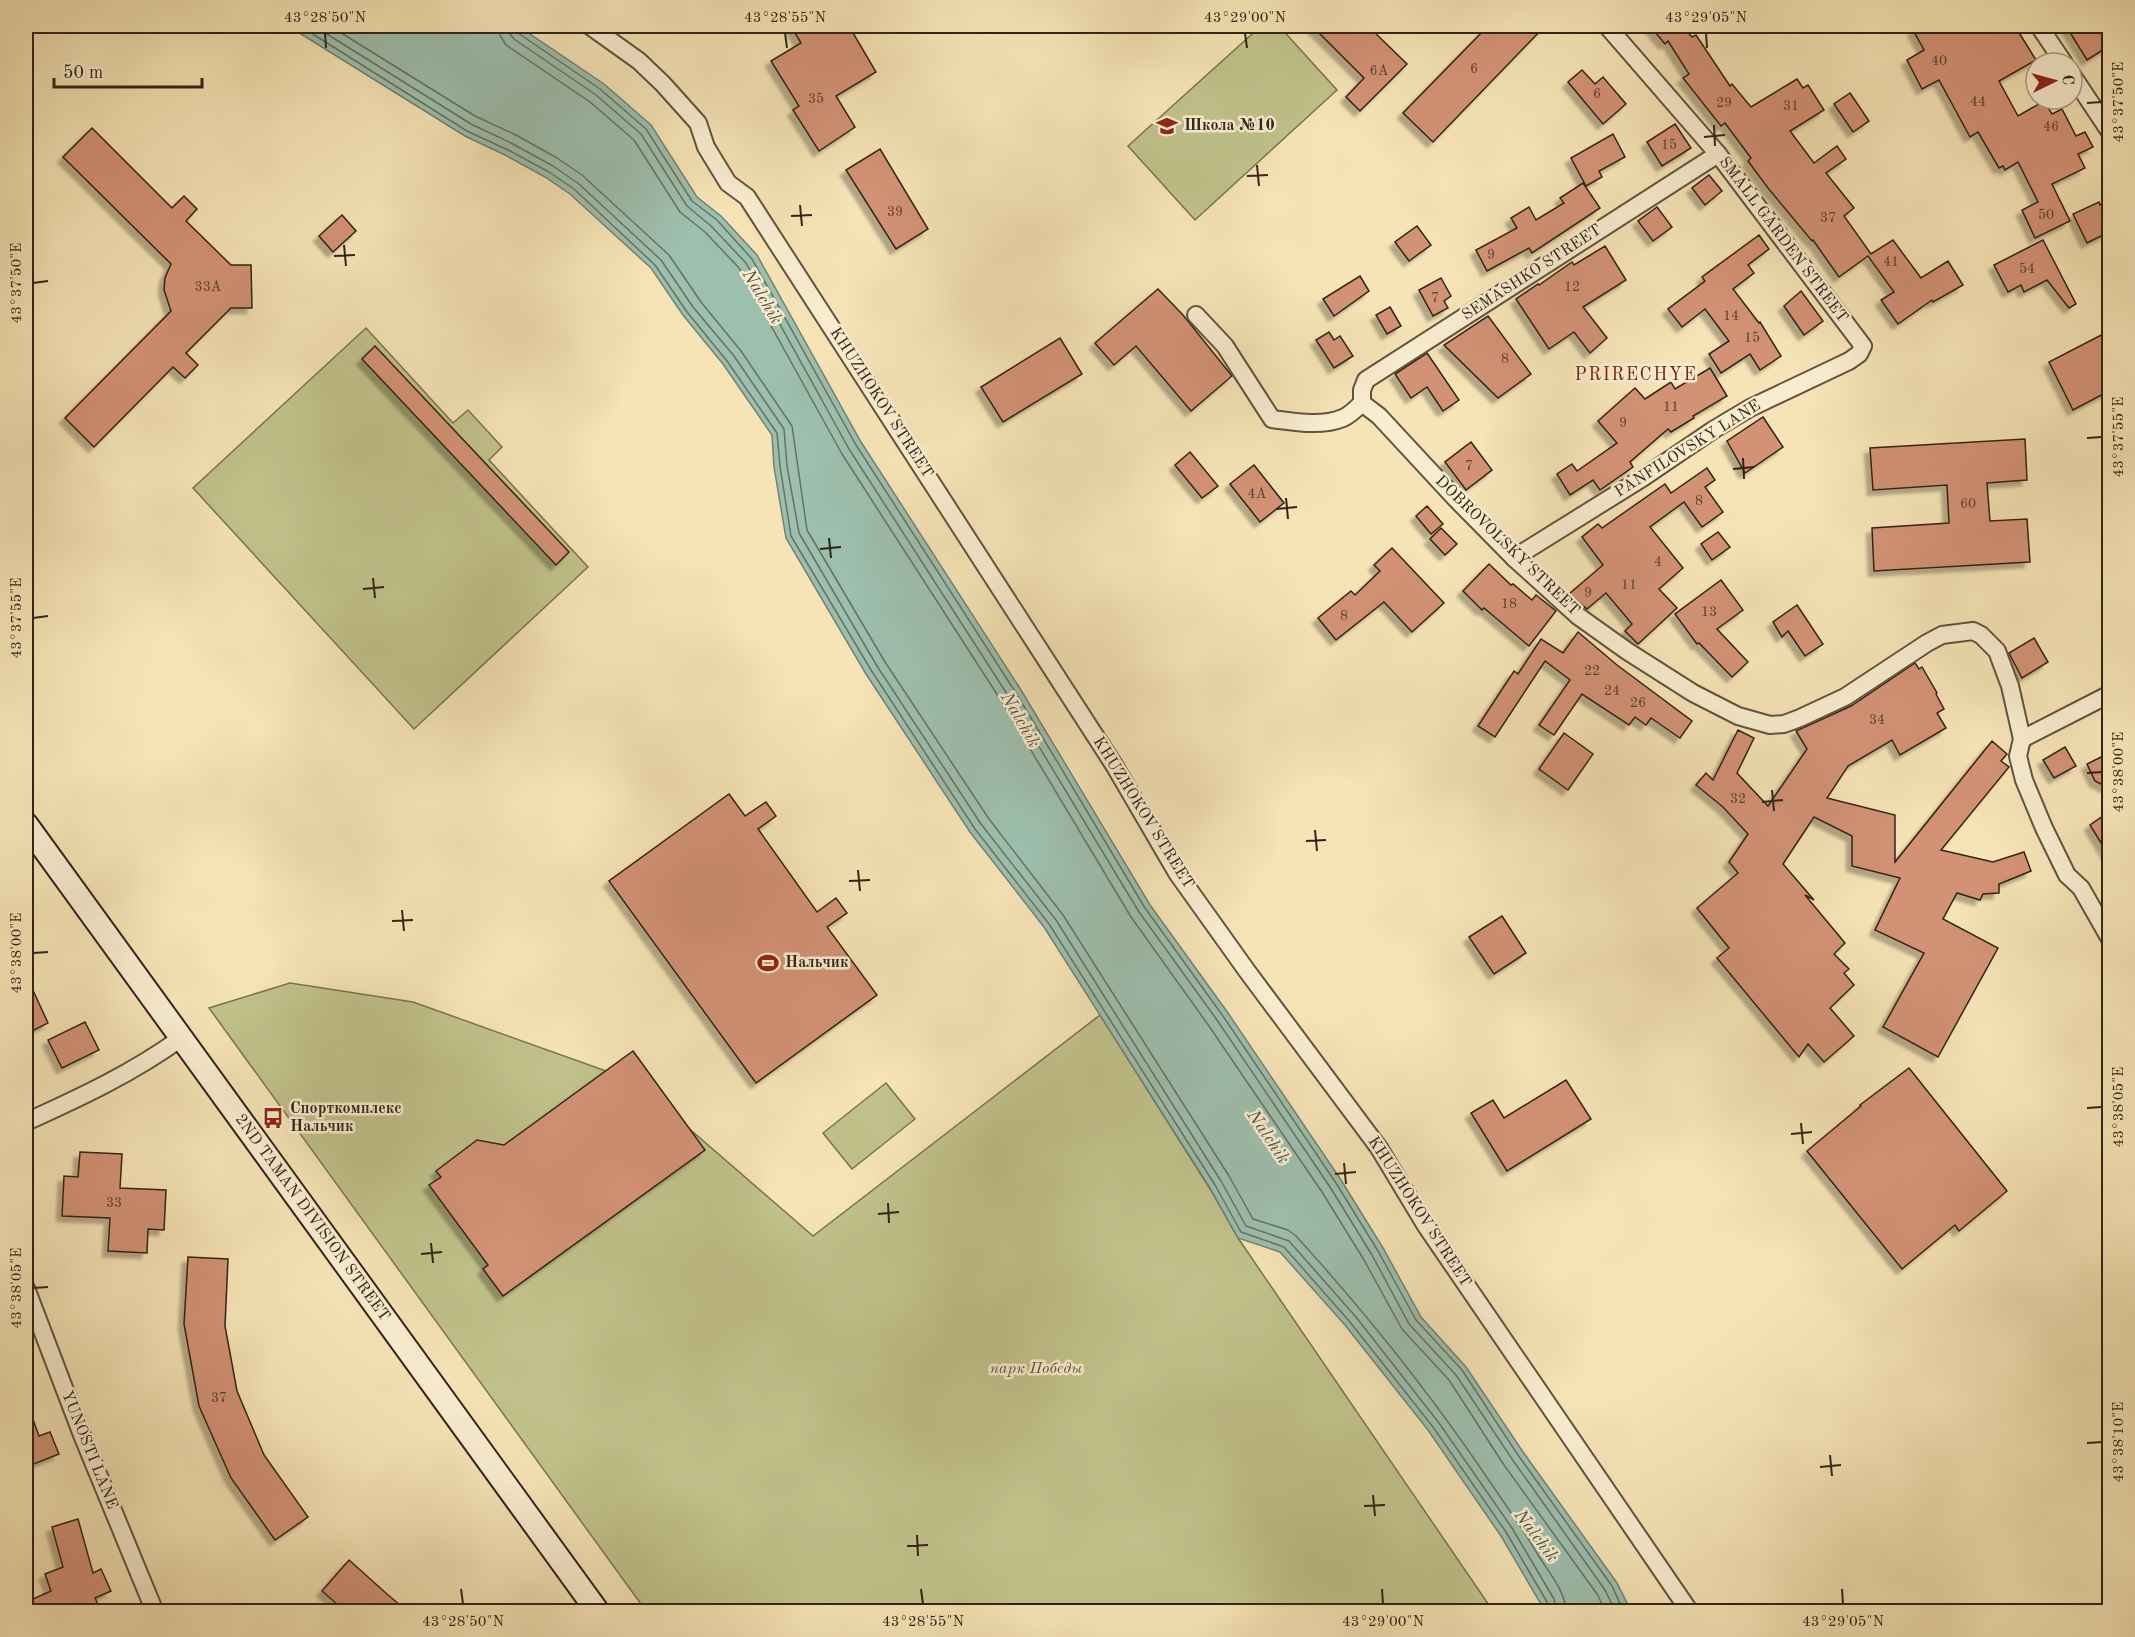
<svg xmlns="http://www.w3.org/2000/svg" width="2135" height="1637" font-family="'Old Standard TT',serif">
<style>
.green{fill:#c1c28b;stroke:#797251;stroke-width:1.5}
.water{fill:#9dbfae;stroke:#728172;stroke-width:1.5}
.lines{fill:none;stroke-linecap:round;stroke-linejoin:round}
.shore{stroke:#677162;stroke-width:1.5}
.building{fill:#d39276;stroke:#312317;stroke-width:1.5;filter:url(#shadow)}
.minor-casing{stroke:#62533f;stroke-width:20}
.secondary-casing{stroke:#312317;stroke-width:26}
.minor{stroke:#f9edd0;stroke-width:16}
.secondary{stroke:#f9edd0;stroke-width:22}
.ticks{fill:none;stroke:#312317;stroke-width:2}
.labels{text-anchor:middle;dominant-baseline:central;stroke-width:5;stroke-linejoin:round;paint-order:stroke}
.number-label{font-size:14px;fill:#5a3f2f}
.poi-label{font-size:16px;font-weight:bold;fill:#312317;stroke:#f9edd0;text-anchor:start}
.street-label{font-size:16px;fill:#312317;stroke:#f9edd0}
.park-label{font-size:16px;font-style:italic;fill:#5c533a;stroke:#f9edd0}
.water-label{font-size:18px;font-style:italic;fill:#515244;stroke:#f9edd0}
.neighbourhood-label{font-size:18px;letter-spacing:1.5px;fill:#7a1f14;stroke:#f9edd0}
.neatline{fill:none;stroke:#312317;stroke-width:2}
.ticks-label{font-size:15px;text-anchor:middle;fill:#312317}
</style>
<defs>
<filter id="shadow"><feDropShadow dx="-5.5" dy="5.5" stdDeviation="1.5" flood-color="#0004"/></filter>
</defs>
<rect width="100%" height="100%" fill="#f6e4b6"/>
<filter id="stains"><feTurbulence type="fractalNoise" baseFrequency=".00333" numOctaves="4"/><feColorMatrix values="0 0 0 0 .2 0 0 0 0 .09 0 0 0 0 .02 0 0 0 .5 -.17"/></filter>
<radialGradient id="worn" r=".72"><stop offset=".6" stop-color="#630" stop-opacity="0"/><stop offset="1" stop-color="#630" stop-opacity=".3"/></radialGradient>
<g class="green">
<path d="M1261 26H1279L1337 90 1195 220 1128 146Z"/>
<path d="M366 328 453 423 468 410 502 447 489 460 588 567 414 729 193 488Z"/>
<path d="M290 983 413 1002 634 1081 813 1236 1100 1015 1210 1189 1238 1238 1493 1611H646L209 1008Z"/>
<path d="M886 1083 915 1119 852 1169 823 1133Z"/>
</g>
<path class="water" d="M288 26H518L604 84 651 125 697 197 721 216 757 255 861 442 1021 690 1150 905 1228 1013 1341 1180 1383 1248 1421 1317 1466 1367 1523 1452 1617 1583 1631 1611H1545L1501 1536 1428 1430 1345 1325 1280 1252 1238 1238 1210 1188 1044 927 970 832 866 674 786 538 774 467 772 435 723 364 683 315 651 268 570 194 545 177 505 155 465 136Z"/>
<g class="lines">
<g class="shore">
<path d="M300 26 467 131 508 150 549 172 574 189 655 265 687 312 727 361 777 433 780 466 791 536 871 670 975 829 1049 924 1215 1185 1241 1232 1284 1247 1350 1322 1433 1427 1506 1532 1547 1602 1550 1612"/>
<path d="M314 26 471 124 511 143 553 166 579 184 661 260 693 307 734 356 784 429 787 466 799 533 877 666 981 824 1056 920 1221 1181 1246 1226 1289 1241 1356 1317 1439 1423 1512 1528 1554 1599 1557 1612"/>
<path d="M330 26 475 116 516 135 557 158 582 175 669 255 701 302 741 351 792 426 807 530 885 662 989 819 1063 915 1229 1176 1253 1219 1288 1230 1296 1236C1366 1313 1430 1393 1488 1479 1505 1504 1523 1529 1538 1555 1548 1571 1566 1592 1566 1612"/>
<path d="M499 26 500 35 506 45 590 102 634 140 680 212 705 232 739 268 842 454 1002 702 1131 917 1209 1026 1322 1192 1364 1260 1402 1329 1449 1380 1504 1465 1597 1594 1606 1612"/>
<path d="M508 26 509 33 514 39 596 95 641 134 687 206 711 226 746 263 849 449 1009 697 1139 912 1217 1020 1330 1187 1372 1255 1409 1324 1456 1375 1512 1459 1605 1590 1616 1612"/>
<path d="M515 26 518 33 600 89 646 129 692 201 717 220 752 259 856 445 1016 693 1145 908 1223 1016 1336 1183 1378 1251 1416 1320 1462 1370 1518 1455 1612 1586 1624 1612"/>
</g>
</g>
<g class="building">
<path d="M791 26H849L876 72 836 96 855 127 819 151 793 110 799 106 771 61 801 43Z"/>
<path d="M1312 26H1368L1407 64 1360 111 1346 97 1364 78Z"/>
<path d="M1488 26H1545L1433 142 1403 113Z"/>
<path d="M1650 26H1686L1684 28 1692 37 1696 35 1730 86 1732 84 1751 107 1797 79 1803 88 1808 85 1824 110 1790 131 1814 163 1837 146 1846 159 1826 173 1854 208 1844 216 1871 254 1893 240 1921 278 1948 261 1963 285 1933 302 1932 300 1898 324 1881 300 1894 292 1868 256 1839 277 1813 240 1812 241 1768 188 1748 161 1751 158 1725 123 1721 126 1683 78 1689 74 1668 41 1665 44Z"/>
<path d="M1921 26H2015L2036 60 1999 81 2018 116 2044 101 2052 114 2062 109 2076 136 2085 132 2093 147 2078 154 2085 168 2052 184 2070 221 2035 238 2022 210 2038 202 2018 162 2005 170 2003 166 1999 168 1978 132 1970 137 1939 80 1922 89 1907 60 1924 50 1913 30Z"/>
<path d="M2066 26H2109V46L2087 60Z"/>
<path d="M1582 70 1595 84 1603 77 1626 104 1603 124 1568 82Z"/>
<path d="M1850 93 1869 121 1853 132 1834 104Z"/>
<path d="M1675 124 1691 148 1662 166 1647 142Z"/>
<path d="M92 128 172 208 184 196 197 209 186 221 231 265H251L252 308H231L186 353 198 365 185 378 173 367 94 447 65 418 171 311 164 290 165 278 171 264 63 157Z"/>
<path d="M1613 134 1625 157 1599 171 1602 177 1586 186 1571 158Z"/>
<path d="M880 149 928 229 896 249 846 170Z"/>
<path d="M1709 175 1722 191 1705 205 1692 188Z"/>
<path d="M1583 183 1600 208 1532 253 1529 248 1487 271 1476 250 1517 228 1511 218 1529 207 1536 220 1564 203 1560 198Z"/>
<path d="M2109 200V232L2087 243 2073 214 2099 202 2100 205Z"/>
<path d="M1657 207 1672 227 1653 241 1638 221Z"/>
<path d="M342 215 356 231 333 252 319 236Z"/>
<path d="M1417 226 1431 245 1409 261 1395 242Z"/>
<path d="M1759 235 1769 249 1748 265 1754 273 1733 289 1759 323 1760 322 1781 356 1760 370 1750 354 1721 373 1709 354 1729 341 1705 309 1682 327 1668 309 1705 281 1702 277Z"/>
<path d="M2043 240 2076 304 2069 308 2047 280 2024 292 2021 285 2008 292 1994 265Z"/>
<path d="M1605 246 1626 280 1583 307 1607 338 1590 353 1574 332 1549 349 1516 299 1538 284 1539 285 1572 262 1574 265Z"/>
<path d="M1360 276 1369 291 1334 316 1323 299Z"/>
<path d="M1441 278 1451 296 1444 301 1448 308 1433 316 1419 290Z"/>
<path d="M1158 289 1183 315 1232 376 1191 411 1136 346 1114 365 1095 343Z"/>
<path d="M1801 291 1823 321 1804 335 1784 306Z"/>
<path d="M1390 307 1401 326 1387 334 1376 315Z"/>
<path d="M1488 316 1531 374 1498 398 1444 345Z"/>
<path d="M2109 331V391L2073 410 2049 362Z"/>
<path d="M1329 332 1334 340 1340 336 1353 356 1334 368 1316 340Z"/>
<path d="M1060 338 1082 374 1003 422 981 387Z"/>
<path d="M375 346 569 552 556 565 362 359Z"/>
<path d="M1427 353 1459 400 1443 411 1427 387 1411 398 1395 374Z"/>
<path d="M1710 368 1727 396 1693 416 1694 418 1671 432 1668 429 1630 462 1633 467 1600 490 1593 480 1570 495 1557 474 1572 464 1577 471 1617 443 1598 421 1635 388 1645 399 1671 382 1675 389Z"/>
<path d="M1763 417 1783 447 1745 473 1727 441Z"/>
<path d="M2025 439 2027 480 1987 483 1990 521 2027 519 2030 562 1874 571 1872 528 1949 523 1947 485 1873 490 1870 448Z"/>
<path d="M1471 442 1492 470 1466 490 1445 462Z"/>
<path d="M1190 452 1218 486 1202 498 1175 465Z"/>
<path d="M1254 465 1284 503 1260 522 1230 484Z"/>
<path d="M1707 468 1715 480 1705 487 1723 512 1702 527 1684 502 1650 527 1683 568 1659 589 1677 608 1638 644 1625 631 1632 624 1606 593 1587 609 1569 594 1603 565 1582 537 1598 524 1602 528 1665 484 1671 493Z"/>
<path d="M1427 506 1443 524 1431 534 1416 516Z"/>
<path d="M1441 528 1457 544 1445 555 1430 539Z"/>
<path d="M1718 532 1730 547 1712 560 1701 544Z"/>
<path d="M1392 548 1444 603 1412 632 1384 602 1336 640 1318 618 1351 591 1355 595 1380 571 1374 565Z"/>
<path d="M1489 564 1511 585 1513 584 1532 600 1536 595 1556 611 1529 646 1484 608 1482 610 1463 591Z"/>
<path d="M1721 580 1743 610 1717 629 1748 662 1732 677 1699 643 1697 644 1675 614Z"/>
<path d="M1797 605 1823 644 1805 656 1788 631 1782 637 1773 622Z"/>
<path d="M1578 632 1617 665 1692 721 1680 738 1651 718 1646 725 1635 717 1629 725 1582 694 1554 735 1539 725 1570 680 1545 661 1495 737 1478 726 1514 671 1518 674 1541 639 1563 653Z"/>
<path d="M2034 638 2048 662 2022 678 2009 653Z"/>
<path d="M1915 663 1919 669 1922 667 1937 693 1936 694 1944 709 1937 713 1946 728 1900 755 1892 740 1848 766 1827 798 1895 815V862L1992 741 2007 754 2001 761 2009 767 1941 850 1993 862 2024 852 2031 871 1999 884V893L1983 894 1980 900 1957 893 1943 919 1998 948 1938 1057 1883 1027 1924 953 1875 930 1900 878 1852 866V836L1814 817 1783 864 1814 900 1805 895 1845 943 1834 954 1849 969 1844 973 1854 985 1830 1008 1854 1036 1824 1062 1808 1044 1799 1057 1717 958 1729 948 1697 908 1738 873 1729 862 1748 834 1723 807 1696 785 1706 773 1713 780 1738 730 1754 738 1737 773 1768 806 1807 749 1796 731 1851 706Z"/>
<path d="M1564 733 1593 754 1568 790 1539 769Z"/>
<path d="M2065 747 2076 766 2054 778 2043 760Z"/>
<path d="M2109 753V788L2095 781 2087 764Z"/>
<path d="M729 794 745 816 766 802 776 816 758 829 817 912 836 898 847 913 827 927 877 995 756 1083 609 881Z"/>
<path d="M2109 812V856L2090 825Z"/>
<path d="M1502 916 1526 953 1494 974 1469 937Z"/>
<path d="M26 975 48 1023 26 1034Z"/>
<path d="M85 1022 99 1050 62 1068 48 1040Z"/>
<path d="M633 1051 705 1150 503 1296 483 1269 488 1265 429 1185 441 1177 436 1171 477 1140 504 1145Z"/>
<path d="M1909 1068 2007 1191 1959 1231 1955 1225 1902 1269 1807 1151 1861 1106 1860 1105Z"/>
<path d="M1566 1080 1591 1119 1507 1171 1471 1113 1493 1100 1504 1118Z"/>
<path d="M80 1152 122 1154 120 1188 166 1190 164 1230 148 1229 147 1253 108 1251 110 1218 62 1216 64 1176 78 1177Z"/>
<path d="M188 1257 228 1259 225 1326 237 1391 264 1455 308 1517 275 1540 231 1478 199 1406 184 1324Z"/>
<path d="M27 1403 39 1436 50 1432 59 1454 26 1467Z"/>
<path d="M78 1519 93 1573 101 1569 111 1591 95 1598 101 1611H26V1602L51 1591 45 1574 63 1567 52 1527Z"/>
<path d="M349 1560 387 1594 407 1611H345L322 1591Z"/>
</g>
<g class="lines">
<defs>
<g id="minor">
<path d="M590 26 639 61 663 84 698 123 706 147 728 183 747 197 1114 765 1177 873 1247 971 1379 1148 1426 1226 1690 1612"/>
<path d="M2039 26 2064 63"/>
<path d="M2072 75 2110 132"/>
<path d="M1196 315 1225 346 1272 419C1295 422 1321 427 1343 418 1350 415 1357 408 1362 403L1379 416 1455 498 1514 558 1578 616 1627 651 1693 693 1738 716 1770 725 1784 724 1800 718 1845 697 1927 643 1942 635 1973 631 1981 635 1997 651 2010 686 2022 739 2018 756 2024 780 2044 828 2067 875 2081 888 2110 939"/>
<path d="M1362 403V390L1366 380 1718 154"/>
<path d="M1514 558 1644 477 1713 430 1750 408 1849 361 1859 354 1863 346 1718 154 1607 26"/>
<path d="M2022 739 2110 694"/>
<path d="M26 1122C79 1098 133 1073 181 1038"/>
<path d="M26 1288 82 1435 155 1612"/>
</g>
<path id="secondary" d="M26 824 598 1612"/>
</defs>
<use href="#minor" class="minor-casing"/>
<use href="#secondary" class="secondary-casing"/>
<use href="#minor" class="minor"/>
<use href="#secondary" class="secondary"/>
</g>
<path class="ticks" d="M325 33 326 48M785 33 787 48M1245 33 1247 48M1706 33 1707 48M2087 103 2102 102M1714 125 1715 146M1704 137 1725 135M1257 165 1259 186M1247 176 1268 175M800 205 802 226M791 216 812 215M344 245 346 266M334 256 355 255M33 283 48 281M2087 438 2102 437M1743 458 1744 479M1733 469 1754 467M1286 498 1288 519M1276 509 1297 507M829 538 831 558M820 549 841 547M373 578 375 598M363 589 384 587M33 618 48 616M2087 773 2102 772M1772 790 1774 811M1762 802 1783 800M1315 830 1317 851M1306 841 1326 840M858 870 860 891M849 881 870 880M402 910 404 931M392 921 413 920M33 953 48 952M2087 1108 2102 1107M1801 1123 1803 1144M1791 1134 1812 1132M1344 1163 1346 1184M1335 1174 1356 1172M888 1203 889 1223M878 1214 899 1212M431 1243 433 1263M421 1254 442 1252M33 1288 48 1287M2087 1443 2102 1442M1830 1455 1832 1476M1820 1467 1841 1465M1373 1495 1375 1516M1364 1506 1385 1505M917 1535 918 1556M907 1546 928 1545M461 1589 463 1604M921 1589 923 1604M1382 1589 1383 1604M1842 1589 1843 1604"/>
<defs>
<symbol id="school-bare" viewBox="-9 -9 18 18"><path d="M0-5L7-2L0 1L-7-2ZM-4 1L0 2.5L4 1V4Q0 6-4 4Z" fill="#8f2418" stroke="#f9edd0" stroke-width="2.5" paint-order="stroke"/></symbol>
<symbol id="stadium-bare" viewBox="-9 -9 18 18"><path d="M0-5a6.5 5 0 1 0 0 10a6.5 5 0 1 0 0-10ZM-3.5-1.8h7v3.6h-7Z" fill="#8f2418" stroke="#f9edd0" stroke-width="2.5" paint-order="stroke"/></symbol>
<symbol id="bus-bare" viewBox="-9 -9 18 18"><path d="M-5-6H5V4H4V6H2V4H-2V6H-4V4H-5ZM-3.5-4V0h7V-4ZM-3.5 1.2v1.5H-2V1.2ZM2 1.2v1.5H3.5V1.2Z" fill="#8f2418" stroke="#f9edd0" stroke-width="2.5" paint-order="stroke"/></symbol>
</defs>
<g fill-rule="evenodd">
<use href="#school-bare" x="1152" y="111" width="30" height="30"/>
<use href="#stadium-bare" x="753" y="948" width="30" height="30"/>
<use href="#bus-bare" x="258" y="1103" width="30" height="30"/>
</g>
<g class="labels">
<g class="number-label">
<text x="1939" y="61">40</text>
<text x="1474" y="69">6</text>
<text x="1379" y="71">6А</text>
<text x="1597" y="94">6</text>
<text x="816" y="99">35</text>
<text x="1978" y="102">44</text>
<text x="1724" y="103">29</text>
<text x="1791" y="106">31</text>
<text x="2051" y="127">46</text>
<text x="1669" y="145">15</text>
<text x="895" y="212">39</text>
<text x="2046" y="215">50</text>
<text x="1828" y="218">37</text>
<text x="1491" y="255">9</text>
<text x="1891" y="262">41</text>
<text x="2027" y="269">54</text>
<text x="208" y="287">33А</text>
<text x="1572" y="287">12</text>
<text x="1435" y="298">7</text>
<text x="1731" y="316">14</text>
<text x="1752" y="338">15</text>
<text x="1505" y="359">8</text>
<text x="1671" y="407">11</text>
<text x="1623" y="423">9</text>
<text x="1469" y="466">7</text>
<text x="1257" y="494">4А</text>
<text x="1699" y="501">8</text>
<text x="1968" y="504">60</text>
<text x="1658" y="562">4</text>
<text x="1629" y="585">11</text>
<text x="1588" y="593">9</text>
<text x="1509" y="604">18</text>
<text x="1709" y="612">13</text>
<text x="1344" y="616">8</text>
<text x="1592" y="671">22</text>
<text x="1612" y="691">24</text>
<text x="1638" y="703">26</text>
<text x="1877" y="720">34</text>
<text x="1738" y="799">32</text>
<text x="114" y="1203">33</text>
<text x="219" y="1398">37</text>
</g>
<g class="poi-label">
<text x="1184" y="126">Школа №10</text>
<text x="785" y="963">Нальчик</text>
<text x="290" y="1109">Спорткомплекс<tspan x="290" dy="18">Нальчик</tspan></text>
</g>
<g class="street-label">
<text transform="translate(1783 240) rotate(53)">SMALL GARDEN STREET</text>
<text transform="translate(1532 273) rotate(-33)">SEMASHKO STREET</text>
<text transform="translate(881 403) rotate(57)">KHUZHOKOV STREET</text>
<text transform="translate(1688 449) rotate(-32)">PANFILOVSKY LANE</text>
<text transform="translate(1507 546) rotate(44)">DOBROVOLSKY STREET</text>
<text transform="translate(1143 813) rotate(58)">KHUZHOKOV STREET</text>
<text transform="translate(1419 1212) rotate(57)">KHUZHOKOV STREET</text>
<text transform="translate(312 1218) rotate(54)">2ND TAMAN DIVISION STREET</text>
<text transform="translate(89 1450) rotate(68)">YUNOSTI LANE</text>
</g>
<g class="park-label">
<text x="1036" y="1369">парк Победы</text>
</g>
<g class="water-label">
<text transform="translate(762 297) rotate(59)">Nalchik</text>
<text transform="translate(1020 720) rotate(60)">Nalchik</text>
<text transform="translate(1268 1137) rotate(56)">Nalchik</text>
<text transform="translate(1536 1536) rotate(53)">Nalchik</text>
</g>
<g class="neighbourhood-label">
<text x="1636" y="375">PRIRECHYE</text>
</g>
</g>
<rect width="2135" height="1637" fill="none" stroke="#f6e4b6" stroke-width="66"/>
<g transform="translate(2054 81) rotate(85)"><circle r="28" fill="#f9edd0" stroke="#a99c86" stroke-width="1.5"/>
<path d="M0-4.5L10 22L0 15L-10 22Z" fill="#8f2418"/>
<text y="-9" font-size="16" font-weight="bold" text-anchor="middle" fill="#312317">С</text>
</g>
<path d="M54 78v9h148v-9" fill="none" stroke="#312317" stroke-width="3"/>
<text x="63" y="78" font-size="18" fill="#312317" stroke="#f9edd0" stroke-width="4.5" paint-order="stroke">50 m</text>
<rect x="33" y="33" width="2069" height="1571" class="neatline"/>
<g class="ticks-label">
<text x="325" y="22">43°28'50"N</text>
<text x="785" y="22">43°28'55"N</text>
<text x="1245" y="22">43°29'00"N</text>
<text x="1706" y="22">43°29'05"N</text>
<text transform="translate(2118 102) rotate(-90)" y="5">43°37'50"E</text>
<text transform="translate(16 283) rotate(-90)" y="5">43°37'50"E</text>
<text transform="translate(2118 437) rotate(-90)" y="5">43°37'55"E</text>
<text transform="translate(16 618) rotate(-90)" y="5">43°37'55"E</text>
<text transform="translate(2118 772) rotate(-90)" y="5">43°38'00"E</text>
<text transform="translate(16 953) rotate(-90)" y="5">43°38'00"E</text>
<text transform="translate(2118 1107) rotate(-90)" y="5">43°38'05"E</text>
<text transform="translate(16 1288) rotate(-90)" y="5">43°38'05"E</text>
<text transform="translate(2118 1442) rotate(-90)" y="5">43°38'10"E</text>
<text x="463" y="1626">43°28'50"N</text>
<text x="923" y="1626">43°28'55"N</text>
<text x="1383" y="1626">43°29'00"N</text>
<text x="1843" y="1626">43°29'05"N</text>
</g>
<rect width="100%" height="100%" filter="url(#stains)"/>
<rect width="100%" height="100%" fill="url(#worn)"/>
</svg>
